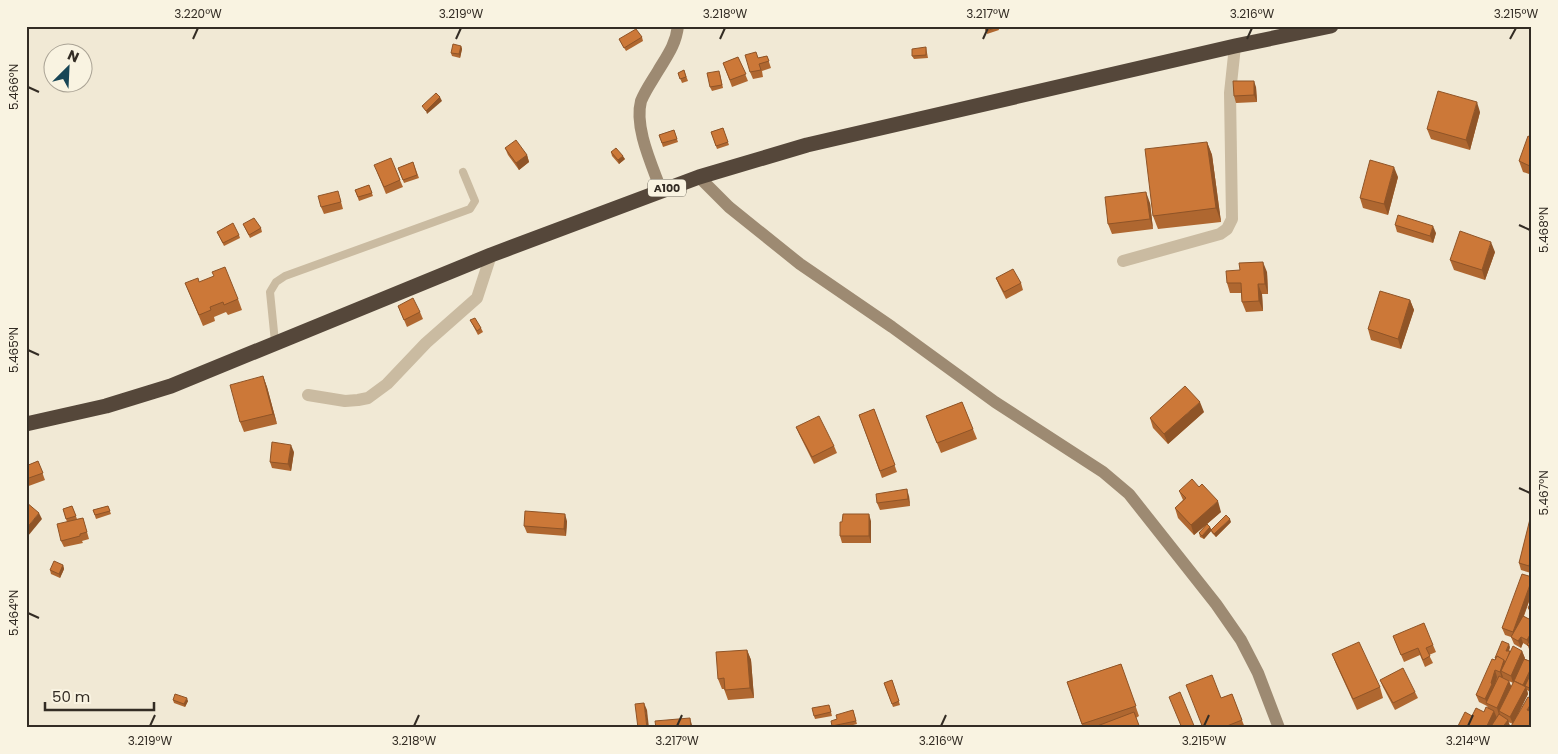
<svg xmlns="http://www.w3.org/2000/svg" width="1558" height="754" font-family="Poppins,sans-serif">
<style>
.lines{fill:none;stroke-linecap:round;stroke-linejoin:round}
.lane{stroke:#cabba1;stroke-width:8}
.street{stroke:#cabba1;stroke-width:12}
.secondary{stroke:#9d8a72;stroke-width:12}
.highway{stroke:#55473a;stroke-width:15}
.wall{fill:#af6730;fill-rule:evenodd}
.shaded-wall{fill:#8f5427}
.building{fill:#cc7838;stroke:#8f5427}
.ticks{fill:none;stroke:#332c24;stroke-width:2}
.labels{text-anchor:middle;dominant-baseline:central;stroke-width:4.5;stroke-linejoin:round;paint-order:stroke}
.shield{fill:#f9f3e1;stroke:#6e685d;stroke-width:1}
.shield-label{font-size:11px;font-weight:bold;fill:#332c24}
.neatline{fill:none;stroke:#332c24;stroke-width:2}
.ticks-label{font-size:12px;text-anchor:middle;fill:#332c24}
</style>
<rect width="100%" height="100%" fill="#f1e9d5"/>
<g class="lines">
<path class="lane" d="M275 342 270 292 276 282 285 276 470 209 475 201 463 172"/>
<g class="street">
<path d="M1123 261 1220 234 1227 229 1232 219 1230 93 1235 46"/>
<path d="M308 395 345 401 358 400 368 398 387 384 426 343 477 298 491 255"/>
</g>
<g class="secondary">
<path d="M699 177 729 207 800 264 892 327 995 402 1103 472 1129 494 1216 604 1241 640 1258 673 1279 728"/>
<path d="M661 190C652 165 634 127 641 101 645 91 652 81 658 71 667 56 676 44 678 26"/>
</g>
<path class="highway" d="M26 424 106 406 171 386 491 255 699 177 807 145 1235 46 1331 26"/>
</g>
<g class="wall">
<path d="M985 26H998L999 30 987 34Z"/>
<path d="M642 37 643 41 626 51 619 39Z"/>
<path d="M461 46 462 49 460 58 452 56 451 53Z"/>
<path d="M926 47 928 58 914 59 912 56Z"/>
<path d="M767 56 771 68 762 71 763 77 753 79 750 72 758 58Z"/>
<path d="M738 57 748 81 732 87 723 63Z"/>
<path d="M684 70 688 81 682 83 678 73Z"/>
<path d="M720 74 723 88 712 91 710 87Z"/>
<path d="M1256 87 1257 102 1236 103 1234 96Z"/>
<path d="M1480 112 1470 150 1431 139 1427 129Z"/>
<path d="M723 128 729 145 717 149 711 132Z"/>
<path d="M674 130 678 142 663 147 659 135Z"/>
<path d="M1532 138V175L1523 172 1519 161Z"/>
<path d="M1207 142 1212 155 1221 222 1158 229 1153 216Z"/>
<path d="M505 148 527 155 529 162 519 170 508 155Z"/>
<path d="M611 152 625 159 619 164 612 156Z"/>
<path d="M413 162 419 178 404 183 398 168Z"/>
<path d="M377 172 400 180 403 187 386 194Z"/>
<path d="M1398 177 1388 215 1363 208 1360 198Z"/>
<path d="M369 185 373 196 359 201 355 190Z"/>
<path d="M340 198 343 209 324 214 321 207Z"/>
<path d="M1150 203 1153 229 1112 234 1108 224Z"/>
<path d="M243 224 261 228 262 232 250 238Z"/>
<path d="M1395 225 1436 233 1433 243 1397 232Z"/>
<path d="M217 232 239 235 240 238 224 246Z"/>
<path d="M1495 252 1485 280 1454 270 1450 260Z"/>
<path d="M1267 272 1268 294H1262L1263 311 1246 312 1242 302 1241 293H1230L1227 283Z"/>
<path d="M996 278 1021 283 1023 290 1006 299 999 285Z"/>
<path d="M199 282 238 299 242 310 228 315 226 312 214 317 215 321 203 326 185 283Z"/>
<path d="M1410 300 1414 310 1401 349 1371 340 1368 329Z"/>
<path d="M398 306 420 312 423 319 407 327Z"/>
<path d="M470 320 481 328 483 332 478 335Z"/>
<path d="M263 376 267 387 277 424 244 432 240 422Z"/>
<path d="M962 402 977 439 941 453 926 416Z"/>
<path d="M874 409 897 472 882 478 859 415Z"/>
<path d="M1204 412 1168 444 1153 428 1150 418Z"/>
<path d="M796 427 834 446 837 453 814 464 799 434Z"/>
<path d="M294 452 291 471 272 468 270 462Z"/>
<path d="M38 461 45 480 26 487V466Z"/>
<path d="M1179 491 1221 512 1207 524 1211 530 1231 522 1216 537 1212 533 1211 531 1204 539 1200 537 1199 533 1206 525 1194 535 1178 518 1175 508 1183 500Z"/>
<path d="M909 496 910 506 880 510 877 503Z"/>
<path d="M72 506 77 519 83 518 89 539 82 541 83 543 64 547 61 541 67 522 63 509Z"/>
<path d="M108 506 111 514 96 519 93 510Z"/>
<path d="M1532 515V570L1531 573 1521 570 1519 563Z"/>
<path d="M567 521 566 536 527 533 524 526Z"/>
<path d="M871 521V543H842L840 536 842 522Z"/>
<path d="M63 565 64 569 60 578 51 574 50 570Z"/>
<path d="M1532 577V593L1524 616 1529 619 1531 615 1528 608 1532 600V653L1530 652 1528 646 1523 643 1521 648 1514 644 1511 637 1505 635 1502 628Z"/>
<path d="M1393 636 1433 645 1436 652 1429 655 1433 663 1425 667 1420 655 1404 662Z"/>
<path d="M1510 647 1509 651H1522L1525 659 1532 662V697L1530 692 1527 690 1528 694 1513 724 1508 722 1510 726 1509 728H1457L1472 716 1484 712 1488 708 1487 706 1479 702 1476 695 1495 660V658ZM1503 678 1513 683 1511 687 1509 681Z"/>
<path d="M747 650 751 660 754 698 728 700 724 689H722L718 679Z"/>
<path d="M1332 654 1380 687 1383 698 1357 710 1336 664Z"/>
<path d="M1121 664 1139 716 1136 718 1140 728H1083L1067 682Z"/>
<path d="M892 680 900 705 893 707 884 683Z"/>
<path d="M1380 680 1415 692 1418 698 1395 710 1383 687Z"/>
<path d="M1232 694 1245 728H1203L1221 698Z"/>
<path d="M173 700 188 701 185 707 174 703Z"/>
<path d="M830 708 832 716 815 719 814 716Z"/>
<path d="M853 710 857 724 842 728H833L832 726 837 719Z"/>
</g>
<g class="shaded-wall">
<path d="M461 46 462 49 460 58 459 54Z"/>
<path d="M1254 81 1256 87 1257 102 1254 95Z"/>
<path d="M440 97 442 101 427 114 426 111Z"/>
<path d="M1477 102 1480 112 1470 150 1466 140Z"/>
<path d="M1207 142 1212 155 1221 222 1216 208Z"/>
<path d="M527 155 529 162 519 170 516 163Z"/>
<path d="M623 156 625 159 619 164 618 160Z"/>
<path d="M1394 167 1398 177 1388 215 1384 204Z"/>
<path d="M1146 192 1150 203 1153 229 1150 219Z"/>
<path d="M1433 226 1436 233 1433 243 1430 236Z"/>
<path d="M1491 242 1495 252 1485 280 1482 270Z"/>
<path d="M1263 262 1267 272 1268 294 1265 284Z"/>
<path d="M1258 284 1262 294 1263 311 1259 301Z"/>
<path d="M1410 300 1414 310 1401 349 1398 339Z"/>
<path d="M263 376 267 387 277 424 273 414Z"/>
<path d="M1200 402 1204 412 1168 444 1164 434Z"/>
<path d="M291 445 294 452 291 471 288 464Z"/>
<path d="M907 489 909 496 910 506 908 499Z"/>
<path d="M1218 501 1221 512 1194 535 1191 525Z"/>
<path d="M39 513 42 519 28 536 26 529Z"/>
<path d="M565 514 567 521 566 536 564 529Z"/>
<path d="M869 514 871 521V543L869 536Z"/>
<path d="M1230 519 1231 522 1216 537 1214 534Z"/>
<path d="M1210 527 1212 530 1204 539 1202 536Z"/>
<path d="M1532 553V570L1531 573 1529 566Z"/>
<path d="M63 565 64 569 60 578 59 574Z"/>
<path d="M1532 579V593L1515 639 1513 632Z"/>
<path d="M1532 631V643L1530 647 1527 640Z"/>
<path d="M1521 637 1523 643 1521 648 1518 641Z"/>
<path d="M1509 644 1510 647 1507 655 1506 651Z"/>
<path d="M747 650 751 660 754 698 750 688Z"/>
<path d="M1522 651 1525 658 1513 683 1511 676Z"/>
<path d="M1504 660 1506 667 1501 671 1503 677 1502 679 1500 672Z"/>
<path d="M1532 666V672L1524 688 1523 685Z"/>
<path d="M1495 670 1497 677 1494 688 1487 703 1485 699Z"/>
<path d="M1509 681 1512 688 1499 711 1500 714 1499 715 1497 708Z"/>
<path d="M1526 687 1528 694 1513 724 1510 717Z"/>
<path d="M187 698 188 701 185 707 184 704Z"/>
<path d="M1532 702V718L1527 710Z"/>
<path d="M644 703 647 710 649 728H647Z"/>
<path d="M1494 711 1497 718 1492 728H1486Z"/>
<path d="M690 718 692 725 693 728H691Z"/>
<path d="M1508 720 1510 726 1509 728H1502Z"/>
</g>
<g class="building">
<path d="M985 26H998V27L986 31Z"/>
<path d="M636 29 642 37 624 48 619 39Z"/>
<path d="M453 44 461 46 459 54 451 53Z"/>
<path d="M926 47V55L912 56V49Z"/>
<path d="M756 52 758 58 767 56 769 61 759 64 761 70 750 72 745 55Z"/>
<path d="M738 57 746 74 730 80 723 63Z"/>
<path d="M684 70 686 77 680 79 678 73Z"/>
<path d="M719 71 722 85 710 87 707 73Z"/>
<path d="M1233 81H1254V95L1234 96Z"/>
<path d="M1438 91 1477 102 1466 140 1427 129Z"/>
<path d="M436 93 440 97 426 111 422 106Z"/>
<path d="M723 128 728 142 716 146 711 132Z"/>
<path d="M674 130 677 139 662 143 659 135Z"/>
<path d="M1528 136 1532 138V167L1519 161Z"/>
<path d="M516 140 527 155 516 163 505 148Z"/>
<path d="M1207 142 1216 208 1153 216 1145 149Z"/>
<path d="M616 148 623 156 618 160 611 152Z"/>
<path d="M391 158 400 180 384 187 374 165Z"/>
<path d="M1370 160 1394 167 1384 204 1360 198Z"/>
<path d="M413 162 417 175 403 180 398 168Z"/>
<path d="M369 185 372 193 358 197 355 190Z"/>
<path d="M338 191 341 202 321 207 318 196Z"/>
<path d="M1146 192 1150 219 1108 224 1105 197Z"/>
<path d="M1398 215 1433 226 1430 236 1395 225Z"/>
<path d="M254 218 261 228 249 235 243 224Z"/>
<path d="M233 223 239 235 223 243 217 232Z"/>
<path d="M1460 231 1491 242 1482 270 1450 260Z"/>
<path d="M1263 262 1265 284H1258L1259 301 1242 302 1241 283H1227L1226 271 1240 270 1239 263Z"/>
<path d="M225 267 238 299 224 305 223 302 210 307 211 310 199 315 185 283 198 278 199 282 214 276 212 272Z"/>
<path d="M1013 269 1021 283 1004 292 996 278Z"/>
<path d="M1380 291 1410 300 1398 339 1368 329Z"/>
<path d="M413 298 420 312 404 320 398 306Z"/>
<path d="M475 318 481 328 477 331 470 320Z"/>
<path d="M263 376 273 414 240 422 230 385Z"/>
<path d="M1185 386 1200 402 1164 434 1150 418Z"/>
<path d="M962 402 973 429 937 443 926 416Z"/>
<path d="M874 409 895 465 880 471 859 415Z"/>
<path d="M819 416 834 446 812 457 796 427Z"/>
<path d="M272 442 291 445 288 464 270 462Z"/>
<path d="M38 461 43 473 26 479V466Z"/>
<path d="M1192 479 1199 487 1202 484 1218 501 1191 525 1175 508 1186 498 1179 491Z"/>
<path d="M907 489 908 499 877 503 876 494Z"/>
<path d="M26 502 39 513 26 529Z"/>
<path d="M72 506 76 516 66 519 63 509Z"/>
<path d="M108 506 110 511 95 515 93 510Z"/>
<path d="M525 511 565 514 564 529 524 526Z"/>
<path d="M843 514H869V536H840V522H842Z"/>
<path d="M1226 515 1230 519 1214 534 1211 530Z"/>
<path d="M1531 515H1532V553L1529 566 1519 563Z"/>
<path d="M83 518 87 532 80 534V536L61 541 57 524Z"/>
<path d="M1207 524 1210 527 1202 536 1199 533Z"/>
<path d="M54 561 63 565 59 574 50 570Z"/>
<path d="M1522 574 1532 577V579L1513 632 1502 628Z"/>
<path d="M1532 600V610L1528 608Z"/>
<path d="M1532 613V631L1527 640 1521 637 1518 641 1511 637 1523 616 1529 619Z"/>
<path d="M1424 623 1433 645 1426 648 1430 656 1423 660 1418 648 1401 655 1393 636Z"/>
<path d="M1532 637V647L1527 645Z"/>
<path d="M1502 641 1509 644 1506 651H1510L1506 662 1497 656 1496 658H1495Z"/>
<path d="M1359 642 1380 687 1353 699 1332 654Z"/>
<path d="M1513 646 1522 651 1511 676 1501 671Z"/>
<path d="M747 650 750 688 725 690 724 678 718 679 716 652Z"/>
<path d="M1497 656 1504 660 1500 672 1495 670 1491 683 1492 684 1485 699 1476 695 1492 659 1495 660Z"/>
<path d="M1524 659 1532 662V666L1523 685 1514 681Z"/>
<path d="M1121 664 1136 706 1082 724 1067 682Z"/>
<path d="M1403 668 1415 692 1393 703 1380 680Z"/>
<path d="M1532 671V689L1525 686Z"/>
<path d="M1212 675 1221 698 1232 694 1242 720 1222 728H1203L1186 685Z"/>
<path d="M1499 676 1509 681 1497 708 1486 703Z"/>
<path d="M892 680 899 701 892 704 884 683Z"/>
<path d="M1514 681 1526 687 1510 717 1499 711Z"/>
<path d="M1180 692 1195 728H1182L1169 697Z"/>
<path d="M175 694 187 698 184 704 173 700Z"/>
<path d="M1528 697 1532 699V702L1527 710 1532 712V728H1510Z"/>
<path d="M644 703 647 728H638L635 704Z"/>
<path d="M829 705 831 712 814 716 812 708Z"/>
<path d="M1486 707 1494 711 1486 728H1457L1465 712 1472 716 1476 708 1484 712Z"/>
<path d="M853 710 856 721 832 726 831 721 837 719 836 715Z"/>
<path d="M1134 712 1140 728H1092Z"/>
<path d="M1499 714 1508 720 1502 728H1490Z"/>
<path d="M690 718 691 728H656L655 721Z"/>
</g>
<path class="ticks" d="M193 39 198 28M456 39 461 28M720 39 725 28M983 39 988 28M1247 39 1252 28M1510 39 1516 28M28 87 39 92M1519 225 1530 230M28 350 39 355M1519 488 1530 493M28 613 39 618M150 726 155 715M414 726 419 715M677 726 682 715M941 726 946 715M1204 726 1209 715M1468 726 1473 715"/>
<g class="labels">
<rect class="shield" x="648" y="179.5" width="38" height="17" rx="4"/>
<g class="shield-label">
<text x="667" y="188">A100</text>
</g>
</g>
<rect width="1558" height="754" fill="none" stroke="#f9f3e1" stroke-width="55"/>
<g transform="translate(68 68) rotate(24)"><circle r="24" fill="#f9f3e1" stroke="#aaa395"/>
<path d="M0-4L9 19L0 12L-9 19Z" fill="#184656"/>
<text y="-8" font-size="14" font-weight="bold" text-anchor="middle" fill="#332c24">N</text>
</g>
<path d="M45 702v8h109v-8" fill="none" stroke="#332c24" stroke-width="2.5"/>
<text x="52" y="702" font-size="15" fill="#332c24" stroke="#f9f3e1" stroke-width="4" paint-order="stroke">50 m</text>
<rect x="28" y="28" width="1502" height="698" class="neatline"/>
<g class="ticks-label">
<text x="198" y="18">3.220°W</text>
<text x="461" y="18">3.219°W</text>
<text x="725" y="18">3.218°W</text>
<text x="988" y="18">3.217°W</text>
<text x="1252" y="18">3.216°W</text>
<text x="1516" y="18">3.215°W</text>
<text transform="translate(14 87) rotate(-90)" y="4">5.466°N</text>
<text transform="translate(1544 230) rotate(-90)" y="4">5.468°N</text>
<text transform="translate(14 350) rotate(-90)" y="4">5.465°N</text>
<text transform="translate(1544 493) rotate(-90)" y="4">5.467°N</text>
<text transform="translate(14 613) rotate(-90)" y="4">5.464°N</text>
<text x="150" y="745">3.219°W</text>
<text x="414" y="745">3.218°W</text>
<text x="677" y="745">3.217°W</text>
<text x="941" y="745">3.216°W</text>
<text x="1204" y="745">3.215°W</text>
<text x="1468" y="745">3.214°W</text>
</g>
</svg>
